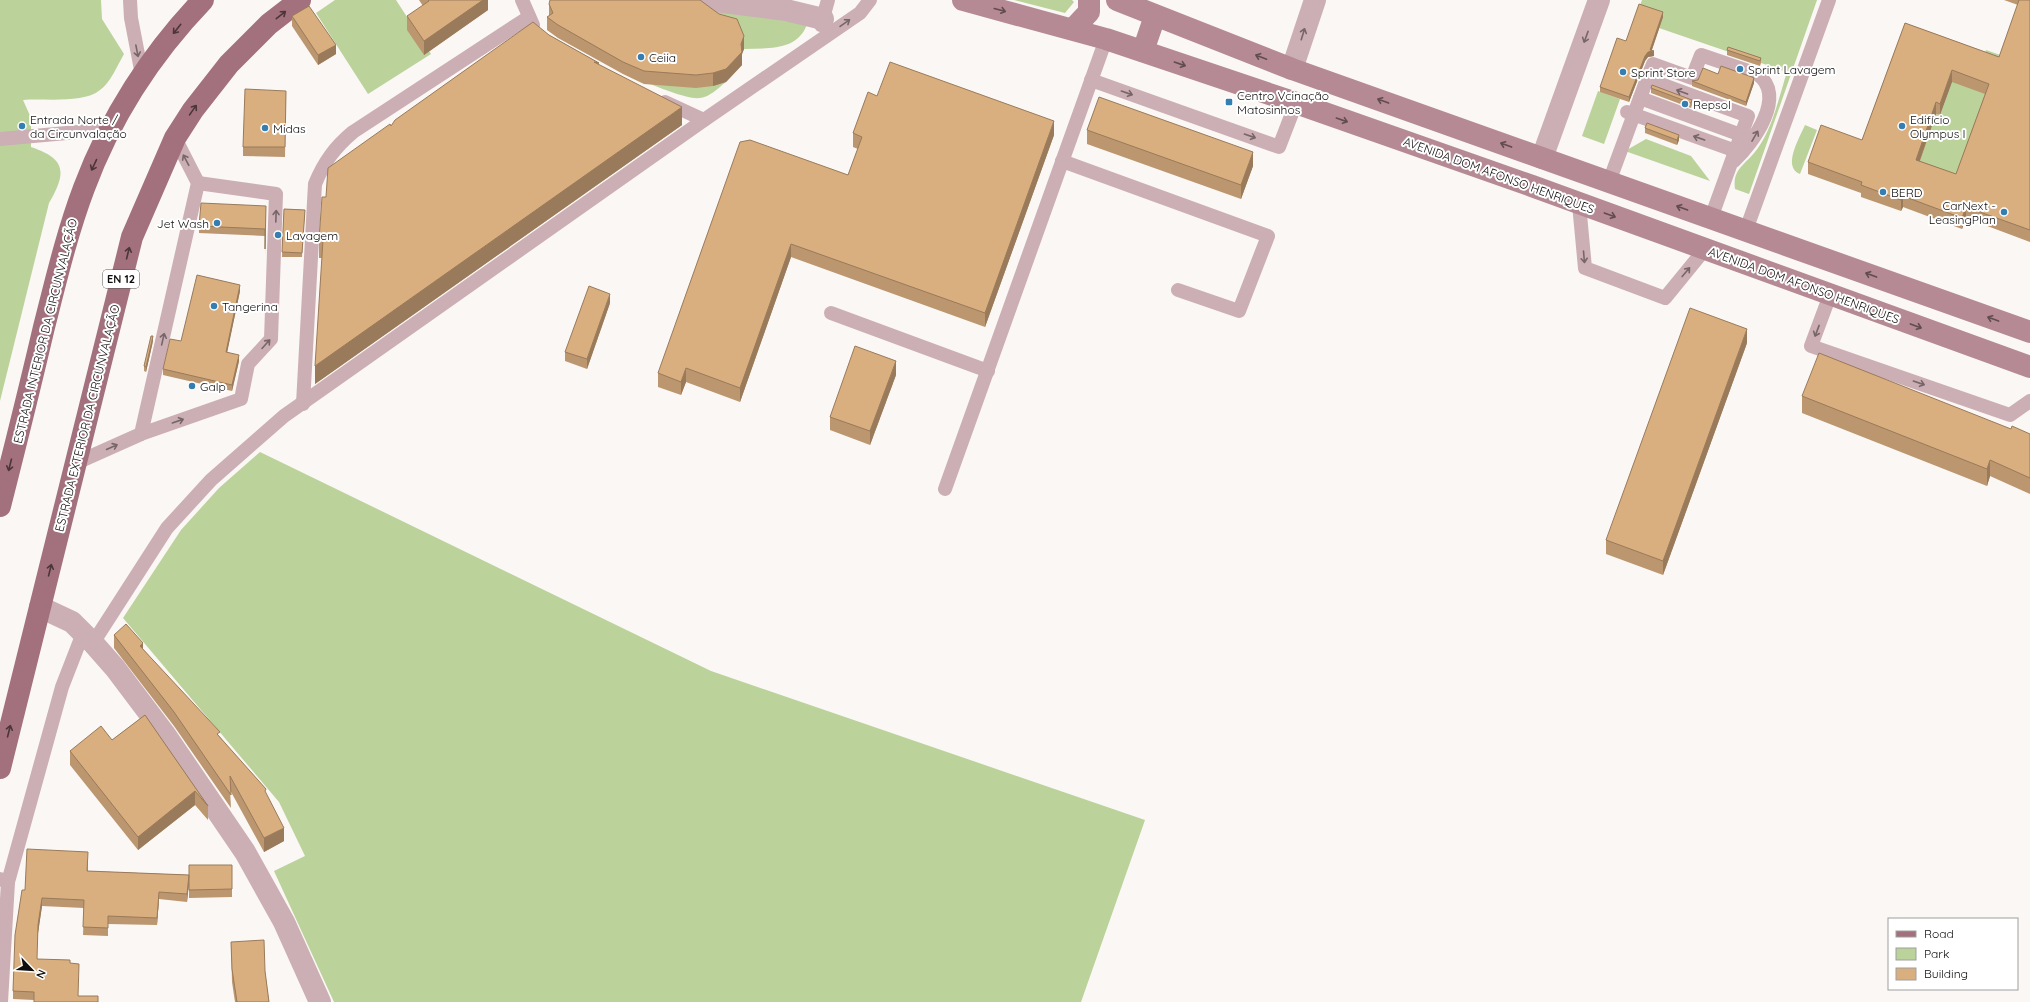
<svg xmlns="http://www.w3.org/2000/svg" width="2030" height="1002" font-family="Quicksand,sans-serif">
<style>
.green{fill:#bbd29b}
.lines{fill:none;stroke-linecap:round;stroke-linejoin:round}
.service{stroke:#ccaeb5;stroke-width:14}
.minor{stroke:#ccaeb5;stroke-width:22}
.secondary{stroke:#b58a94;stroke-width:22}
.primary{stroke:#a3707d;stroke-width:22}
.wall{fill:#bb966e;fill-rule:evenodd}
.shaded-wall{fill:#997a5a}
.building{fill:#daaf80;stroke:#997a5a;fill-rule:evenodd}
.oneway{stroke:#624c50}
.oneway2{stroke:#4a353a}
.oneway3{stroke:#776669}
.poi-dot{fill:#347eb2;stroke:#fff;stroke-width:1.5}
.labels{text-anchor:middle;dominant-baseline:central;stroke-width:4;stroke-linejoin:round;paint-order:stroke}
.shield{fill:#fff;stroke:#575656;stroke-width:1}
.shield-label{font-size:11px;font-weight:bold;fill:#0f0e0d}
.poi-label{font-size:12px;fill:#0f0e0d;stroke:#fff;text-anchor:start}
.street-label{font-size:12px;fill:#0f0e0d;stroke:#fff}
</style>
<rect width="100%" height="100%" fill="#faf7f4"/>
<g class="green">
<path d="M0 0H101L102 19 124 54C117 66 111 82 100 90 83 104 44 98 23 100L31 118V147C66 159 67 172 49 203L0 401Z"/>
<path d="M335 0H396L431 54 368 94 316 13Z"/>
<path d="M1014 0H1072L1074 2 1065 13Z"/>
<path d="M1642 0H1817L1749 194 1735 189C1732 168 1747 164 1758 148 1773 127 1779 97 1787 72L1659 28 1639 8Z"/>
<path d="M709 8 807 24C798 51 768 48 744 49L738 35Z"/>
<path d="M1986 50 2003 56 1980 180 1916 171 1936 114 1940 115 1952 82 1982 62Z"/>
<path d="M628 75C661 83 692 93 726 82 718 88 710 97 700 98 685 100 644 81 628 75Z"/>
<path d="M1598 91 1620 99 1604 144 1582 136Z"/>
<path d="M1805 125 1817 130 1800 174C1782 167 1799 139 1805 125Z"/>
<path d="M1646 139 1691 156 1710 181 1625 151Z"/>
<path d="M260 452 711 671 1145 820 1081 1002H334L274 871 305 856 279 802 123 618 181 530 219 488Z"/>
</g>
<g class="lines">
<g class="service">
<path d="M130 0 131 18 142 75"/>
<path d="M522 0 533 25"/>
<path d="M821 25 828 0"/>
<path d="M1647 79 1653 64 1692 78 1701 55 1757 74C1788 95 1753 143 1734 161"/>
<path d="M1091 80 1279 147 1296 103"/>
<path d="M1640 98 1741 135"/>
<path d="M665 102 704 120"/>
<path d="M1627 112 1736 151"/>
<path d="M0 139 111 129"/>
<path d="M1062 161 1268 236 1239 311 1178 290"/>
<path d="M1609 182 1647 79 1748 116 1711 218"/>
<path d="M1579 204 1585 268 1665 298 1705 249"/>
<path d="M1746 230 1829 0"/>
<path d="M1830 295 1811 346 2010 415 2030 401"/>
<path d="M831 313 988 371"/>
<path d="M303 404 315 184C324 162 335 147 353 132L529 17"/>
<path d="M141 434 241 399 248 364 271 339 276 194 198 183"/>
<path d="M76 463 141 434 198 183 175 138"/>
<path d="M945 489 1106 39"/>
<path d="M93 643 167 528 211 480 284 416 704 120 860 13 870 0"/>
<path d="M0 879 8 882 62 687 83 633"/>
<path d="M1 1002 8 882"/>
</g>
<g class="minor">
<path d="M707 0 786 10 823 19"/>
<path d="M1292 69 1315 0"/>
<path d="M1542 158 1599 0"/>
<path d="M40 607 72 622 93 643 115 668 164 733 245 852 284 922 320 1002"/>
</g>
<g class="secondary">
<path d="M963 0 1106 39 1296 103 1532 186 2030 367"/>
<path d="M1117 0 1292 69 2030 332"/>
<path d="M1073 29 1089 12V0"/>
<path d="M1143 51 1155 16"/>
</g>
<g class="primary">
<path d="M0 506C15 447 30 387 44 327 56 280 67 233 84 188 110 118 152 53 203 0"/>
<path d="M0 768 132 237 175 138 193 110 229 64 269 24 300 0"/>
</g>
</g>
<g class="wall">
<path d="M419 0H488V10L424 55 407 30V16L423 6Z"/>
<path d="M2004 0H2030V242L1966 218 1962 229 1903 207 1901 211 1861 197V193L1808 174V162L1862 140 1905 23 1999 57 2018 5ZM1952 82 1985 94 1956 174 1920 161 1936 114 1940 115Z"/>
<path d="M549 4 744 49 742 54V65L726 82 713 86 696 88 644 84 623 74 558 38 547 30V17L549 16Z"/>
<path d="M292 16 336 54 318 65 292 26Z"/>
<path d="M1663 17 1652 50 1654 56 1648 57 1645 61 1629 102 1600 92V87L1626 41Z"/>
<path d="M549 35 599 63V65L682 125 315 384 322 258H319V240L326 197 391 126Z"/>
<path d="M1727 50 1761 58V63L1760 66 1727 55Z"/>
<path d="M1718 74 1754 83 1746 106 1692 86V81Z"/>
<path d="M1651 88 1692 100V105L1691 108 1651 93Z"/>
<path d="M286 91 285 157 243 156V147Z"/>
<path d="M877 96 1054 135 985 327 791 257 740 402 686 382 681 395 658 387V373L848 175 858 149 853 147V133Z"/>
<path d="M1645 128 1679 140 1677 145 1645 133Z"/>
<path d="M1087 130 1253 166 1241 199 1087 144Z"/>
<path d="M266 206 265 256V236L199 233V226Z"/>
<path d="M284 209 305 210 302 257H282Z"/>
<path d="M240 291 227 352 239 361 232 391 163 375V369L181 341Z"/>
<path d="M610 303 587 369 565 361V352Z"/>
<path d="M153 341 146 372 144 371V366Z"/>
<path d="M1747 343 1663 575 1606 554V540Z"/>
<path d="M896 375 870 445 830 430V417Z"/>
<path d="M1802 396 2011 429 2030 434V494L1990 476 1987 486 1802 413Z"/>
<path d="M114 635 143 649 220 737 266 794 284 841 264 852 230 790 231 808 174 726 114 648Z"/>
<path d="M145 715 208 806V820L195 805 138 850 70 765V751L112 740Z"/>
<path d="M88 860V871L189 875 232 865V897L189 898V883L187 902 159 899 157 925 108 924V936L83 935 84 908 42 906 38 933 34 1000 13 999V991L25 890Z"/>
<path d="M231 942 265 971 269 1002H235L232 982Z"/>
</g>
<g class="shaded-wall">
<path d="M483 0H488V10L424 55V41Z"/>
<path d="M1663 12V17L1651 52 1654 51V56L1648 57 1645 61 1629 102V97L1645 56 1650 50Z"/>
<path d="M744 36V49L742 54V65L726 82 713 86V73L741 44Z"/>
<path d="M336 45V54L318 65V55Z"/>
<path d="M1952 70V82L1940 115V104Z"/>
<path d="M1754 78V83L1746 106V102Z"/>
<path d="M1936 102V114L1916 171V160Z"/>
<path d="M682 107V125L315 384V366Z"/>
<path d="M1054 121V135L985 327V313Z"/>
<path d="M1679 135V140L1677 145V140Z"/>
<path d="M1253 152V166L1241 199V185Z"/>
<path d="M1903 196V207L1901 211V200Z"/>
<path d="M1966 207V218L1962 229V218Z"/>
<path d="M791 244V257L740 402V388Z"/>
<path d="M240 285V291L226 358V352Z"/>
<path d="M610 294V303L587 369V359Z"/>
<path d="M1747 329V343L1663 575V561Z"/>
<path d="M153 336V341L146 372V367Z"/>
<path d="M239 355V361L232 391V385Z"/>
<path d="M896 361V375L870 445V431Z"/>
<path d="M686 368V382L681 395V382Z"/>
<path d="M1990 460V476L1987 486V469Z"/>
<path d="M143 643V656L140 646Z"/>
<path d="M195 791V805L138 850V837Z"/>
<path d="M284 828V841L264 852V838Z"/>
<path d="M189 875V883L187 902V894Z"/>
<path d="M159 892V899L157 925V918Z"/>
<path d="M42 898V906L38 933V925Z"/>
</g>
<g class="building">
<path d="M428 0H483L424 41 407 16 429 1Z"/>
<path d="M550 0H700L719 14 737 19 744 36 741 44 742 52 726 69 713 73 696 75 644 71 623 62 558 25 547 17 553 13 549 4Z"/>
<path d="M2019 0H2030V230L1966 207 1962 218 1903 196 1901 200 1861 185 1862 182 1808 162 1821 125 1862 140 1905 23 1999 57ZM1952 70 1989 84 1956 174 1916 160 1936 102 1940 104Z"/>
<path d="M1639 4 1663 12 1650 50 1654 51 1648 52 1645 56 1629 97 1600 87 1617 38 1626 41Z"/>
<path d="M309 6 336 45 318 55 292 16Z"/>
<path d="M533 22 549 35 599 63 594 62 682 107 315 366 323 240H319L322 197H326L328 168 390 124 391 126 395 120Z"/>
<path d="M1728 47 1761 58 1760 61 1727 50Z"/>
<path d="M890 62 1054 121 985 313 791 244 740 388 686 368 681 382 658 373 740 142 750 140 848 175 862 137 853 133 868 92 877 96Z"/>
<path d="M1721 66 1752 77 1754 78 1746 102 1692 81 1698 80 1703 68 1718 74Z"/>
<path d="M1652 85 1692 100 1691 103 1651 88Z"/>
<path d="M245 89 286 91 285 147H243Z"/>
<path d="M1099 97 1253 152 1241 185 1087 130Z"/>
<path d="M1647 123 1679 135 1677 140 1645 128Z"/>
<path d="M201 203 266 206 265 249V229L199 226Z"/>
<path d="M284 209 305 210 302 253 282 252Z"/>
<path d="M197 275 240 285 226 352 239 355 232 385 163 369 170 339 181 341Z"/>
<path d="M589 286 610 294 587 359 565 352Z"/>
<path d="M1690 308 1747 329 1663 561 1606 540Z"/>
<path d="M151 336H153L146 367 144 366Z"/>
<path d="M855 346 896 361 870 431 830 417Z"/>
<path d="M1819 353 2011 429 2012 426 2030 434V478L1990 460 1987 469 1802 396Z"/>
<path d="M126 624 143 643 140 646 220 732 217 734 266 789 265 791 284 828 264 838 230 776 231 795 174 712 114 635Z"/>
<path d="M145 715 208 806 195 791 138 837 70 751 101 726 112 740Z"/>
<path d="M27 849 88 852 87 871 189 875V865H232V889L189 890V875L187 894 159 892 157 918 108 916V928L83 927 84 900 42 898 38 925 37 959 70 960V963L79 964 78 996H98V1002H34V992L13 991 15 935 22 890H25Z"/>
<path d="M264 940 265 971 269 1002H237L232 969 231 942Z"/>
</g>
<defs><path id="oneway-shaft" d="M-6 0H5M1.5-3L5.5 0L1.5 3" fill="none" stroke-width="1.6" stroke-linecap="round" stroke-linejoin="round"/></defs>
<g class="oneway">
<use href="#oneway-shaft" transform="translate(1000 10) rotate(15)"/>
<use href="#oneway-shaft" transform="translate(1261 57) rotate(-159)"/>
<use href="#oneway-shaft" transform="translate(1180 64) rotate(19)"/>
<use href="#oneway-shaft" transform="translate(1383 101) rotate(-160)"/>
<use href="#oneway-shaft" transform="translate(1342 120) rotate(19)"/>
<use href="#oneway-shaft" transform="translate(1506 145) rotate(-160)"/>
<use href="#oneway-shaft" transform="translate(1682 208) rotate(-160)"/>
<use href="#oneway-shaft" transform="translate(1610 215) rotate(20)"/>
<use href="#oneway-shaft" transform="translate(1871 275) rotate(-160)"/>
<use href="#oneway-shaft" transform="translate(1993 319) rotate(-160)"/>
<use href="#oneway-shaft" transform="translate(1916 326) rotate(20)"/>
</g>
<g class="oneway2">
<use href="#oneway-shaft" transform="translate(281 15) rotate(-38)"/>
<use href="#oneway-shaft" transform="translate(177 29) rotate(129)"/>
<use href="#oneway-shaft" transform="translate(193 110) rotate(-55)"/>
<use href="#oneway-shaft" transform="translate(94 165) rotate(115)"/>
<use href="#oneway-shaft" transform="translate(128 253) rotate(-76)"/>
<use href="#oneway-shaft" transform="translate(10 465) rotate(104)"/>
<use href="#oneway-shaft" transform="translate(50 570) rotate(-76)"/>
<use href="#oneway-shaft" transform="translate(9 731) rotate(-76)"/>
</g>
<g class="oneway3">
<use href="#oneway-shaft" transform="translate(845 23) rotate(-35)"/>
<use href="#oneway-shaft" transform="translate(1303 34) rotate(-73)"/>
<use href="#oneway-shaft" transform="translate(1586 37) rotate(110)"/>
<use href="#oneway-shaft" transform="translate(137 51) rotate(79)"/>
<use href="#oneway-shaft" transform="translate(1682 92) rotate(-160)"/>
<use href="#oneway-shaft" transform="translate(1127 93) rotate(19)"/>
<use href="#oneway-shaft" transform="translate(1250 136) rotate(19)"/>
<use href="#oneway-shaft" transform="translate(1755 136) rotate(-60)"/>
<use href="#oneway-shaft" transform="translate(1699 138) rotate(-161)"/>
<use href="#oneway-shaft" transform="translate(186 160) rotate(-118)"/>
<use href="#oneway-shaft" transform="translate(276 216) rotate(-88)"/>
<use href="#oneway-shaft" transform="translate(1584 257) rotate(85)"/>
<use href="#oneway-shaft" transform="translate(1686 272) rotate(-50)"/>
<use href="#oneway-shaft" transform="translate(1817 331) rotate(111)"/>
<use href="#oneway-shaft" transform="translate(163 339) rotate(-77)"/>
<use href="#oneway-shaft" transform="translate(266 344) rotate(-48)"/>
<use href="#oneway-shaft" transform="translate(1919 383) rotate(19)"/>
<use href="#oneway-shaft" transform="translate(178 421) rotate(-19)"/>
<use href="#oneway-shaft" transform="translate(112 447) rotate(-24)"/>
</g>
<g class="poi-dot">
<circle cx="641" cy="57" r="4"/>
<circle cx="1740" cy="69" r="4"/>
<circle cx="1623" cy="72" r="4"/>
<rect x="1225" y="98" width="8" height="8" rx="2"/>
<circle cx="1685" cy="104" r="4"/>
<circle cx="22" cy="126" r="4"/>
<circle cx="1902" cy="126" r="4"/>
<circle cx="265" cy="128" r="4"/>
<circle cx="1883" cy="192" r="4"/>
<circle cx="2004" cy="212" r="4"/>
<circle cx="217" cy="223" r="4"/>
<circle cx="278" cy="235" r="4"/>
<circle cx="214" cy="306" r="4"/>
<circle cx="192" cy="386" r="4"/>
</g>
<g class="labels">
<rect class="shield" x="103" y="270" width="36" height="18" rx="3"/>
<g class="shield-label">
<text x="121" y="279">EN 12</text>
</g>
<g class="poi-label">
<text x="649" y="57">Ceiia</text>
<text x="1748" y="69">Sprint Lavagem</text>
<text x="1631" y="72">Sprint Store</text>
<text x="1237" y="95">Centro Vcinação<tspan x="1237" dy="14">Matosinhos</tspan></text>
<text x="1693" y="104">Repsol</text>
<text x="30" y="119">Entrada Norte /<tspan x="30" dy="14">da Circunvalação</tspan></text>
<text x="1910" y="119">Edifício<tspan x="1910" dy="14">Olympus I</tspan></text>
<text x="273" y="128">Midas</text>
<text x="1891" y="192">BERD</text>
<text x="1996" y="205" text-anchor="end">CarNext -<tspan x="1996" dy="14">LeasingPlan</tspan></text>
<text x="209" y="223" text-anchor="end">Jet Wash</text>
<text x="286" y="235">Lavagem</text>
<text x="222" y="306">Tangerina</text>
<text x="200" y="386">Galp</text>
</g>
<g class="street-label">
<text transform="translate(1499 175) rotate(20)">AVENIDA DOM AFONSO HENRIQUES</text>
<text transform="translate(1804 285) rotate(20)">AVENIDA DOM AFONSO HENRIQUES</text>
<text transform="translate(45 331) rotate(-76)">ESTRADA INTERIOR DA CIRCUNVALAÇÃO</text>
<text transform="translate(87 418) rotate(-76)">ESTRADA EXTERIOR DA CIRCUNVALAÇÃO</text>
</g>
</g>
<rect x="1888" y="918" width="130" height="72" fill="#ffffff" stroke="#9f9f9e"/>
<rect x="1896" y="931" width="20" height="6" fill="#a3707d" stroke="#9f9f9e"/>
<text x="1924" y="938" font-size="12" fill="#0f0e0d">Road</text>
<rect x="1896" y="948" width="20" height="12" fill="#bbd29b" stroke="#9f9f9e"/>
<text x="1924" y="958" font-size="12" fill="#0f0e0d">Park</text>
<rect x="1896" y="968" width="20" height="12" fill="#daaf80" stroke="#9f9f9e"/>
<text x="1924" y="978" font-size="12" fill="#0f0e0d">Building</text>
<g transform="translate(32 970) rotate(115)" stroke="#ffffff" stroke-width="3" paint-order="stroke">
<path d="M0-3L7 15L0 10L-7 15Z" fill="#0f0e0d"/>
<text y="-6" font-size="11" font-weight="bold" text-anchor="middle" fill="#0f0e0d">N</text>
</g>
</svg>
